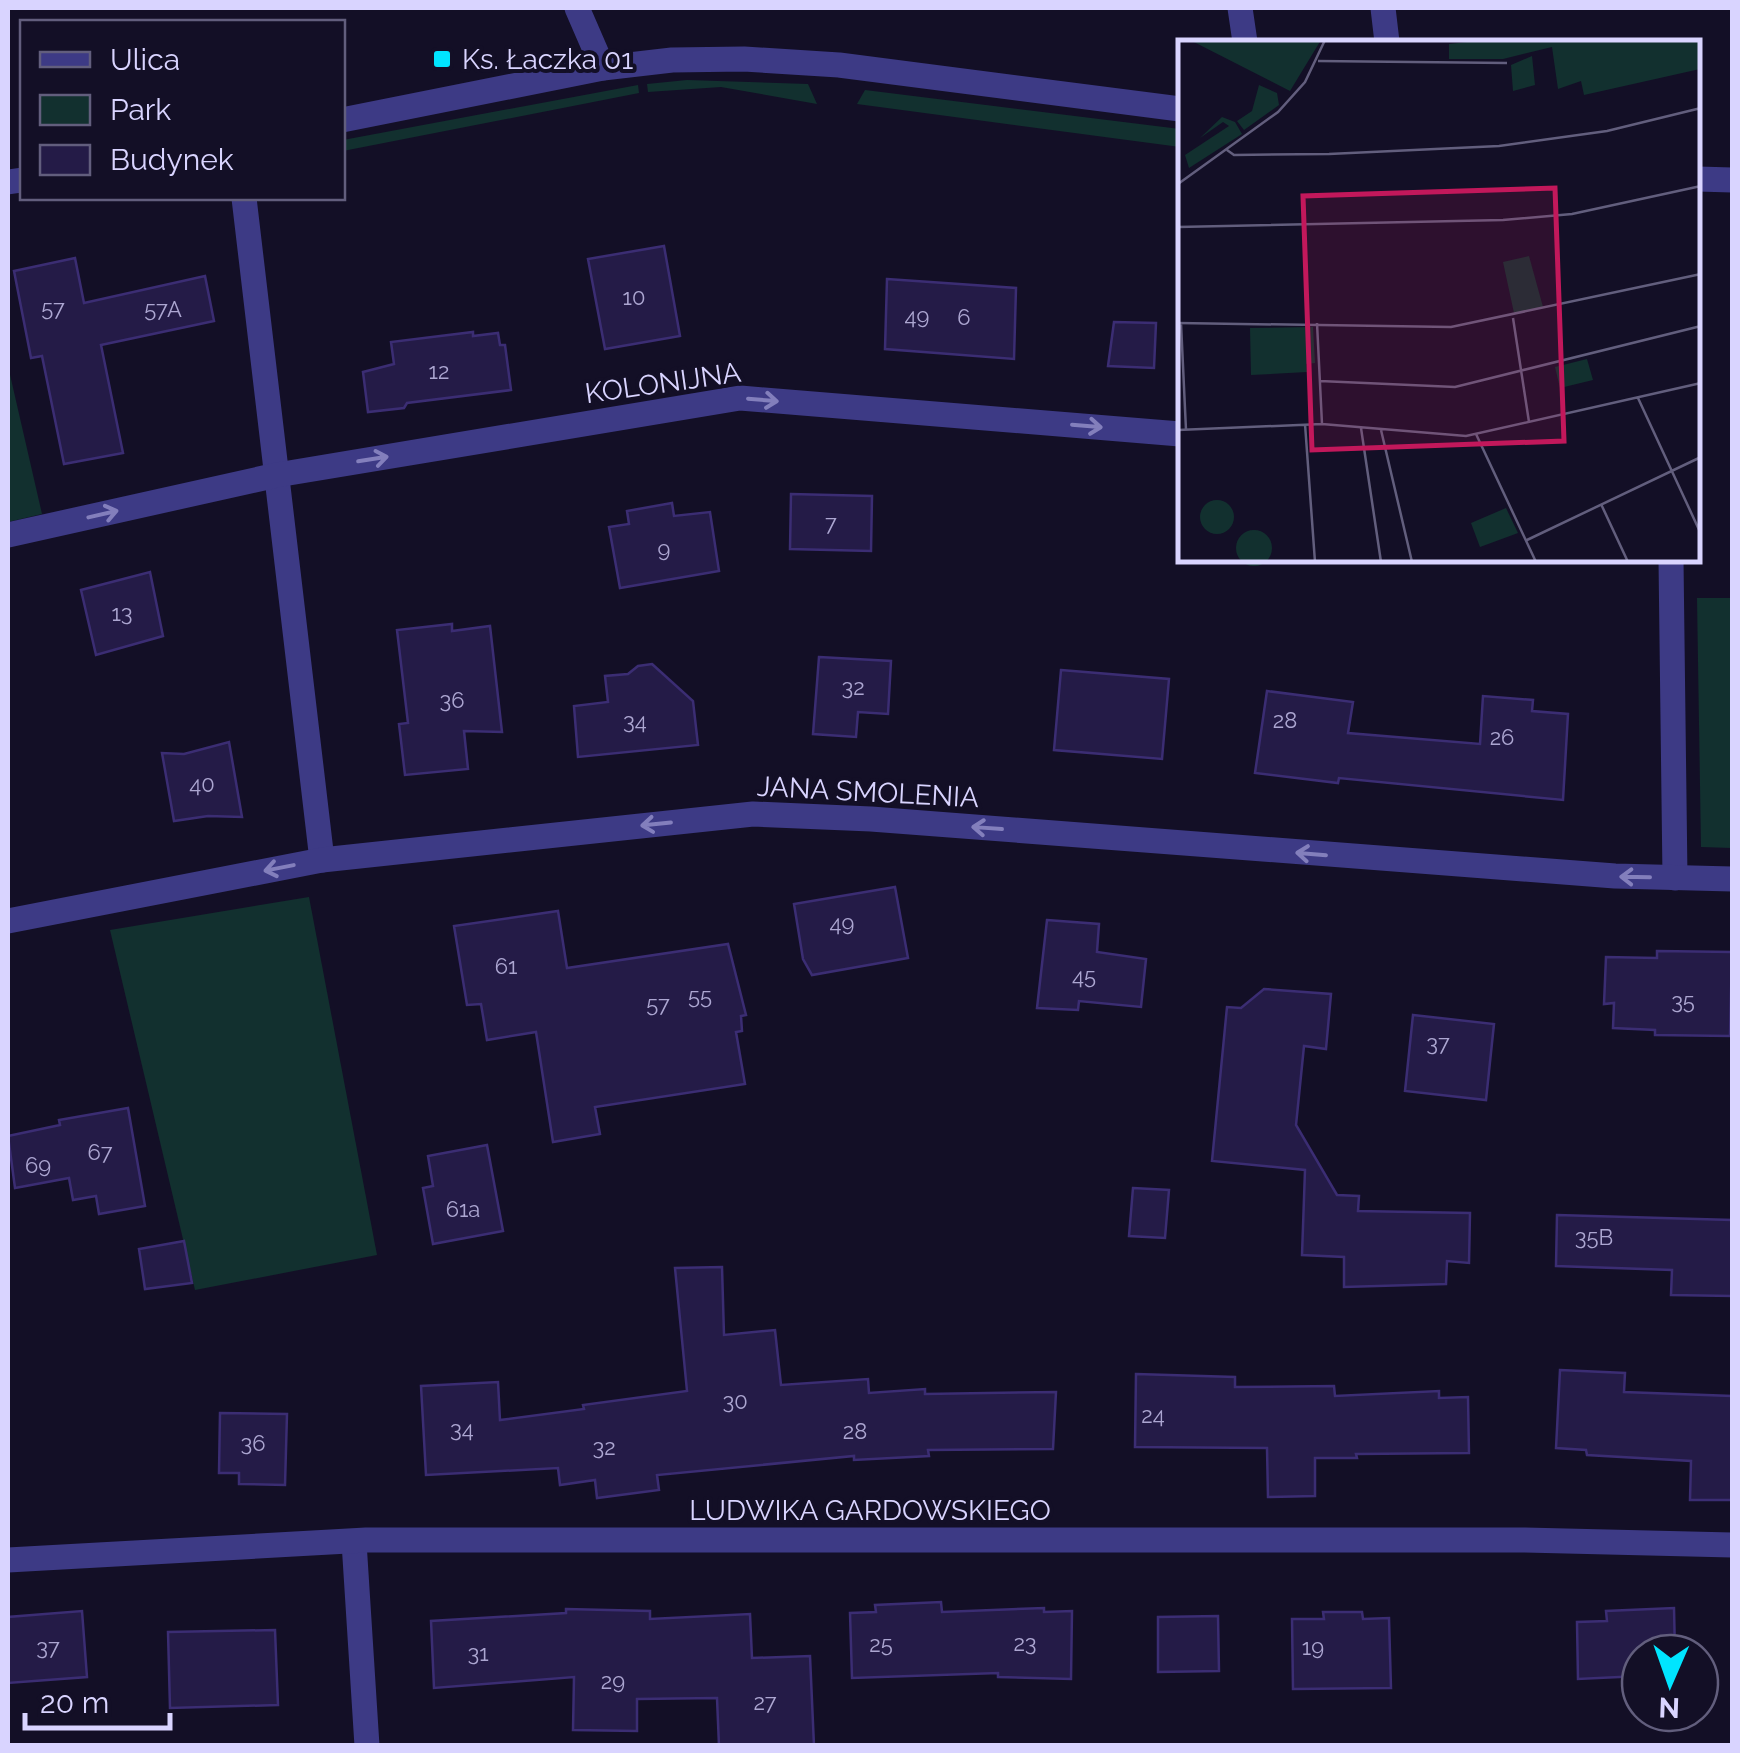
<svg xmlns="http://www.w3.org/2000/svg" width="1740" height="1753" font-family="Raleway,sans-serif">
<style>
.green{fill:#12302f}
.building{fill:#241b47;stroke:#3b2d73;stroke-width:2.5}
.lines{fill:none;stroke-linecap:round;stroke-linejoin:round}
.lane{stroke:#3d3a85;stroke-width:25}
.street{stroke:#3d3a85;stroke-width:25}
.oneway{stroke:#837fbc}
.poi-dot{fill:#00e5ff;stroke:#130f26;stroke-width:4}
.labels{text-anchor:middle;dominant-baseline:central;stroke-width:8;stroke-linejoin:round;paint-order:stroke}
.number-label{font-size:22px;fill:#aca6d1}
.poi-label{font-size:28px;fill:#d9d4ff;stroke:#130f26;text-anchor:start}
.street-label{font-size:28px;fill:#d9d4ff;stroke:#130f26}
.inset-road{fill:none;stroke:#625e7d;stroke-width:2.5}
.view{fill:#c2185b;fill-opacity:0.15;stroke:#c2185b;stroke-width:5}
.inset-edge{fill:none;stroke:#d9d4ff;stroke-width:5}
</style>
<rect width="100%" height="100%" fill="#130f26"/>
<g class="green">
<path d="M687 80 808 84 817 104 721 87 648 92 647 84Z"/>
<path d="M638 85 639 93 343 151V140Z"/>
<path d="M865 90 1180 129V147L857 104Z"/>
<path d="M8 366 42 514 8 522Z"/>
<path d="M1697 598H1732V848L1701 847Z"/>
<path d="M309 897 377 1255 195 1290 110 930Z"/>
</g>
<g class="building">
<path d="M664 246 680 336 605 349 588 259Z"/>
<path d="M75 258 84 303 205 276 214 321 101 345 123 453 64 464 42 356 31 358 14 271Z"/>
<path d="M887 279 1016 288 1014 359 885 349Z"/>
<path d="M1114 322 1156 323 1154 368 1108 366Z"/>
<path d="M473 332V336L498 333 500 345H505L511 390 407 403 404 408 368 412 363 372 394 364 391 342Z"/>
<path d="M791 494 872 496 871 551 790 549Z"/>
<path d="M672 503 674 516 710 512 719 571 620 588 609 527 629 524 627 511Z"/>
<path d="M150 572 163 636 96 655 81 590Z"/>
<path d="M452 624V631L490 626 502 732 464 731 468 769 405 775 399 724 408 723 397 630Z"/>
<path d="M819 657 891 661 888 714 858 712 856 737 813 734Z"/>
<path d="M652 664 693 701 698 745 578 757 574 706 608 702 605 676 628 674 638 666Z"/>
<path d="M1061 670 1169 679 1162 759 1054 750Z"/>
<path d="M1267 691 1353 702 1348 733 1480 744 1483 696 1533 700 1532 711 1568 714 1563 800 1339 778 1338 783 1255 773Z"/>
<path d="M229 742 242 817 208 816 174 821 162 753 184 754Z"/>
<path d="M895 887 908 958 812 975 803 959 794 904Z"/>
<path d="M558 911 567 968 728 944 746 1015 741 1016 742 1031 736 1032 745 1084 595 1107 600 1134 553 1142 536 1032 487 1040 481 1004 467 1005 454 926Z"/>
<path d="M1047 920 1099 924 1097 952 1146 959 1141 1007 1079 1001 1078 1010 1037 1008Z"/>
<path d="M1657 951 1732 952 1730 1036 1655 1035V1030L1613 1028 1614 1003 1604 1004 1606 957 1657 958Z"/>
<path d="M1264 989 1331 994 1326 1049 1304 1046 1296 1125 1337 1195 1359 1196 1358 1211 1470 1213 1469 1263 1447 1261 1446 1284 1344 1287V1257L1302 1255 1305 1170 1212 1161 1227 1007 1241 1008Z"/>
<path d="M1413 1015 1494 1024 1486 1100 1405 1091Z"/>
<path d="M128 1108 145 1206 99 1214 96 1196 73 1200 69 1178 15 1188 8 1136 60 1125 59 1120Z"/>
<path d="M487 1145 503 1231 433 1244 423 1188 433 1186 428 1156Z"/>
<path d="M1133 1188 1169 1190 1165 1238 1129 1236Z"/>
<path d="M1557 1215 1732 1220V1296L1671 1295 1672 1270 1556 1266Z"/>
<path d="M184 1241 192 1283 145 1289 139 1249Z"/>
<path d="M722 1267 724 1335 775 1330 781 1385 868 1379 869 1393 925 1389V1394L1056 1392 1053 1449 928 1450 929 1456 854 1460V1456L657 1475 659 1490 597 1498 595 1480 560 1485 558 1468 426 1475 421 1386 498 1382 500 1420 584 1409 583 1405 687 1391 675 1268Z"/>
<path d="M1560 1370 1625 1373 1624 1392 1732 1396V1500H1690L1691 1461 1587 1455 1586 1450 1556 1448Z"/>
<path d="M1136 1374 1235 1377V1387L1334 1386 1335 1396 1439 1391V1398L1468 1397 1469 1453 1356 1454 1357 1458H1315V1496L1268 1497 1267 1448 1135 1447Z"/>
<path d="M220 1413 287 1414 285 1485 239 1484V1473H219Z"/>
<path d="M941 1602 942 1612 1044 1608V1612L1072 1611 1071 1679 998 1677V1673L852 1678 850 1613 876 1612 875 1605Z"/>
<path d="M1674 1608 1675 1653H1640V1676L1578 1679 1577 1622 1607 1621 1606 1611Z"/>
<path d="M566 1609 650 1611V1619L750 1614 752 1658 810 1656 814 1746H719L717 1698 637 1699V1731L573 1730 574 1677 434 1688 431 1621 566 1613Z"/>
<path d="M82 1611 87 1677 8 1683V1617Z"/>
<path d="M1323 1612H1362L1363 1619 1389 1618 1391 1688 1293 1689 1292 1619H1324Z"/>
<path d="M1218 1616 1219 1671 1158 1672V1617Z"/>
<path d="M275 1630 278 1705 170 1708 168 1632Z"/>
</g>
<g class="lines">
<path class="lane" d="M354 1542 367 1746"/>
<g class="street">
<path d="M577 8 603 68"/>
<path d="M1240 8 1245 42"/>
<path d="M1383 8 1387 42"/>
<path d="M342 120 603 68 672 60 744 59 839 65 1180 109"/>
<path d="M1698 179 1732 180"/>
<path d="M8 182 22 180"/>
<path d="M244 198 322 860"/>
<path d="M8 535 277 475 740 398 1180 434"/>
<path d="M1671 560 1675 878"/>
<path d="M8 921 322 860 753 814 871 819 1615 876 1732 879"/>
<path d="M8 1560 366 1540H1525L1732 1545"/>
</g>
</g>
<defs><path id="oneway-shaft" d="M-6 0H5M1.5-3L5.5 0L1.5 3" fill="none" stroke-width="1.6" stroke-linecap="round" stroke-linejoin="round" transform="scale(2.5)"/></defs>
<g class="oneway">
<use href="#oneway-shaft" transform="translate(763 400) rotate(5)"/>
<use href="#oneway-shaft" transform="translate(1087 426) rotate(5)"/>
<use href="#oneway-shaft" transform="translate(373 459) rotate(-9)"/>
<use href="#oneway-shaft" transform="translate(103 514) rotate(-13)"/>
<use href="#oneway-shaft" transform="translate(656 824) rotate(174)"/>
<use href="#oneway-shaft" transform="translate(987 828) rotate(-176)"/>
<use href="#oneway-shaft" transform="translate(1311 854) rotate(-175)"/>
<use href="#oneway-shaft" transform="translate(279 868) rotate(169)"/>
<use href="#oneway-shaft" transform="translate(1635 877) rotate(-179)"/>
</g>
<rect class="poi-dot" x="432" y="49" width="20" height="20" rx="5"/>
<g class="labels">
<g class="number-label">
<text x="634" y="297">10</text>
<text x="53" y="308">57</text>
<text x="163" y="309">57A</text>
<text x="917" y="316">49</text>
<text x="964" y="317">6</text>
<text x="439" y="371">12</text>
<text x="831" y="523">7</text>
<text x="664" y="549">9</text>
<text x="122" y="613">13</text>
<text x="853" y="687">32</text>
<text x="452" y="700">36</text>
<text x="1285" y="720">28</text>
<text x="635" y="721">34</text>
<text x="1502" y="737">26</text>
<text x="202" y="784">40</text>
<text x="842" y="923">49</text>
<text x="506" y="966">61</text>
<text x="1084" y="976">45</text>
<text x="700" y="996">55</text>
<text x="1683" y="1001">35</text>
<text x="658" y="1004">57</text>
<text x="1438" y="1043">37</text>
<text x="100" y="1152">67</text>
<text x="38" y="1165">69</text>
<text x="463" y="1209">61a</text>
<text x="1594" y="1237">35B</text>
<text x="735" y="1401">30</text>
<text x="1153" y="1415">24</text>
<text x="462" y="1429">34</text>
<text x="855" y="1431">28</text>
<text x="253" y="1443">36</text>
<text x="604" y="1447">32</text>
<text x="1025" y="1643">23</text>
<text x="881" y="1644">25</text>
<text x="48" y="1647">37</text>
<text x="1313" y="1647">19</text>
<text x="478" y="1653">31</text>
<text x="613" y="1681">29</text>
<text x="765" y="1702">27</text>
</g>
<g class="poi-label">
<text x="462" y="59">Ks. Łaczka 01</text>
</g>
<g class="street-label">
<text transform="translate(663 383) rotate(-8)">KOLONIJNA</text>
<text transform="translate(868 792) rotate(3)">JANA SMOLENIA</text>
<text x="870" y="1510">LUDWIKA GARDOWSKIEGO</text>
</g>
</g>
<g transform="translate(1178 40)">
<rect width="522" height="522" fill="#130f26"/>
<path d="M12 0H143L112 51ZM306 0H522V29L406 55 403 41 380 49 374 7 325 19H271V4ZM354 16 357 45 335 51 333 25ZM81 45 99 53 101 65 66 90 59 81 74 71ZM44 77 57 82 64 94 11 128 7 115 51 86 45 82 22 98ZM351 216 365 267 336 273 325 222ZM135 287 137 323 128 324 129 332 73 335 72 288ZM409 319 415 340 382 348 377 327ZM22 477a17 17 0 1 1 34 0a17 17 0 1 1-34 0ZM328 468 340 493 302 507 293 483ZM58 508a18 18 0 1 1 36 0a18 18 0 1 1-36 0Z" fill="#12302f"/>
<path class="inset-road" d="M140 21 329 23M49 110 56 115 151 114 321 106 429 91 523 68M0 144 100 72 127 42 147 0M0 187 325 180 394 174 523 146M335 278 351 382M0 283 273 287 523 234M3 283 8 390M139 283 144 384M142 341 277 347 523 286M460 358 523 494M127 384 137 522M183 388 203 522M0 390 144 384 288 396 523 343M203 390 234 522M298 394 358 522M423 464 450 522M349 500 523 417"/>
<path class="view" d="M377 148 386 401 134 410 125 156Z"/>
<rect width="522" height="522" class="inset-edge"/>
</g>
<rect width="1740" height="1753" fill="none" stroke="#d9d4ff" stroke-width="20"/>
<rect x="20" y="20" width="325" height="180" fill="#130f26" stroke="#625e7d" stroke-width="2.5"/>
<rect x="40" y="52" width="50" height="15" fill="#3d3a85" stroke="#625e7d" stroke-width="2.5"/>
<text x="110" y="70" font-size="30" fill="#d9d4ff">Ulica</text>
<rect x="40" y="95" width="50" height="30" fill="#12302f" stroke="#625e7d" stroke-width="2.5"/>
<text x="110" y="120" font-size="30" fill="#d9d4ff">Park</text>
<rect x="40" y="145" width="50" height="30" fill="#241b47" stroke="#625e7d" stroke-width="2.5"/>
<text x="110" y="170" font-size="30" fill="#d9d4ff">Budynek</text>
<g transform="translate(1670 1683) rotate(182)"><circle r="48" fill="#130f26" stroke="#625e7d" stroke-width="2.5"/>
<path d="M0-8L18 38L0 25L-18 38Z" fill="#00e5ff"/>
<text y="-15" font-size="28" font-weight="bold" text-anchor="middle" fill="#d9d4ff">N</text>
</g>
<path d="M25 1713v15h145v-15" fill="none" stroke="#d9d4ff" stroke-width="5"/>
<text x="40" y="1713" font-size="30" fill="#d9d4ff" stroke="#130f26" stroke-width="8" paint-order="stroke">20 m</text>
</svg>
